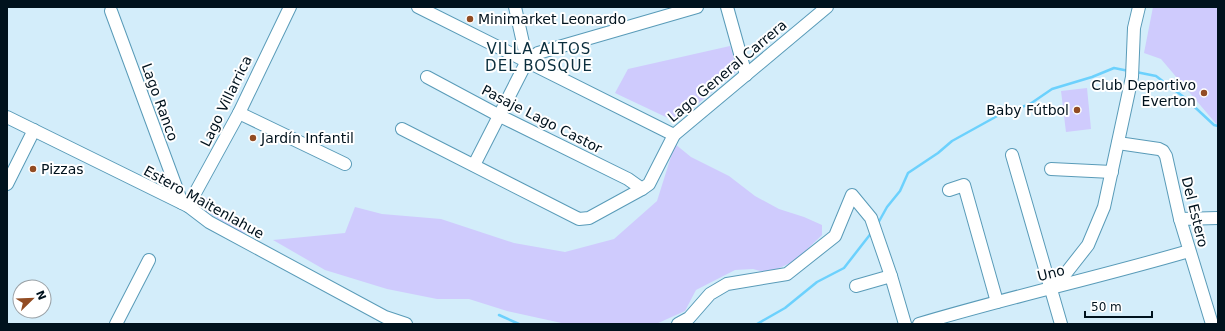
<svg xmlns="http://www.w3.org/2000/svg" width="1225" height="331" font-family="'DejaVu Sans',sans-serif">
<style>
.green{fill:#cfcbfd}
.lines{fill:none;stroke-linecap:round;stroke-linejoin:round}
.stream{stroke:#6cd1fd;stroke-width:2.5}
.minor-casing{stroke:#599bb8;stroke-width:14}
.minor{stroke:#fff;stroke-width:12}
.poi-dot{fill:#924c23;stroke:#fff;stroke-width:1.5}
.labels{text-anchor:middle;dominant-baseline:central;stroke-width:4;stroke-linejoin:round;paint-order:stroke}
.poi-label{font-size:14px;fill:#00121d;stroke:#fff;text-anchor:start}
.street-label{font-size:14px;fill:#00121d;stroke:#fff}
.neighbourhood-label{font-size:15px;letter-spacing:1px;fill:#0a2e3d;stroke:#fff}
</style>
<rect width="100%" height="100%" fill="#d3edfa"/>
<g class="green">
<path d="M1153 7H1218V126L1161 59 1144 53Z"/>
<path d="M730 46 737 67 735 73 678 120 670 119 615 93 628 69Z"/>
<path d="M1087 88 1091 129 1066 132 1061 91Z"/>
<path d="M675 144 691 157 729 176 755 196 779 209 804 217 822 225V235L795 261 768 273 753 269 735 270 696 290 685 311 656 324H566L507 311 469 299H437L387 289 325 270 273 240 345 233 355 207 382 214 441 219 514 243 565 252 614 239 657 201Z"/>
<path d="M205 197 247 223 244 234 199 207Z"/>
</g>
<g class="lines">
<g class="stream">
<path d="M1136 72 1156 76 1185 98 1214 125 1218 126"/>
<path d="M877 225 887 207 900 191 908 173 938 153 952 141 999 115 1030 104 1052 89 1092 77 1114 68 1129 71"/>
<path d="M499 315 519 324"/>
<path d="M757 324 785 308 817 282 844 268 872 232"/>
</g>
<defs>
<g id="minor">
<path d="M418 7 674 135"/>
<path d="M727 7 746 75"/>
<path d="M111 11 182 203"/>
<path d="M527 61 538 53 697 7"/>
<path d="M427 77 498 115 628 179 642 189"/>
<path d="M239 113 345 164"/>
<path d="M7 117 188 206 209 222 385 317 406 324"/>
<path d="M402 129 579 219 589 218 642 189 649 184 674 135 827 7"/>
<path d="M1118 143 1159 149 1163 151 1166 156 1180 219 1212 324"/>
<path d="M1012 155 1061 324"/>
<path d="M474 165 527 61 515 7"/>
<path d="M1051 169 1112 172"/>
<path d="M7 184 34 130"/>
<path d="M949 190 964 185 997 302"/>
<path d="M188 206 239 113 290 7"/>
<path d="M1180 219 1218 218"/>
<path d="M856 286 891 276"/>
<path d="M1051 288 1066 273 1088 245 1104 207 1132 77 1134 28 1139 7"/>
<path d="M116 324 149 260"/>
<path d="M678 324 689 318 710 294 727 284 787 274 835 236 852 195 871 218 891 276 905 324"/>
<path d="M919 324C1009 297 1100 277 1189 251"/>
</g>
</defs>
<use href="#minor" class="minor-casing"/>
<use href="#minor" class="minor"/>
</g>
<g class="poi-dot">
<circle cx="470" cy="19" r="4"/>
<circle cx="1204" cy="93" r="4"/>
<circle cx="1077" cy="110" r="4"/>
<circle cx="253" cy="138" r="4"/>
<circle cx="33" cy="169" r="4"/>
</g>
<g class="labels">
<g class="poi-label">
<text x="478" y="19">Minimarket Leonardo</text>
<text x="1196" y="85" text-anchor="end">Club Deportivo<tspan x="1196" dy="16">Everton</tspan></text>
<text x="1069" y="110" text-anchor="end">Baby Fútbol</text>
<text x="261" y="138">Jardín Infantil</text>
<text x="41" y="169">Pizzas</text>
</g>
<g class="street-label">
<text transform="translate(727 71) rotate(-40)">Lago General Carrera</text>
<text transform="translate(226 101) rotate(-64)">Lago Villarrica</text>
<text transform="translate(160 102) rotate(70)">Lago Ranco</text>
<text transform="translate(542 119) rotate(27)">Pasaje Lago Castor</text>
<text transform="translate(204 202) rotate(29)">Estero Maitenlahue</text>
<text transform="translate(1195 212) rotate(76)">Del Estero</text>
<text transform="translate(1051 273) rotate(-14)">Uno</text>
</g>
<g class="neighbourhood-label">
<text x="539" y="49">VILLA ALTOS<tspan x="539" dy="17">DEL BOSQUE</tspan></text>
</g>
</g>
<rect width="1225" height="331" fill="none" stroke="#00121d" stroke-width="16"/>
<g transform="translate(32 299) rotate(67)"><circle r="19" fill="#ffffff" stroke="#99a0a5"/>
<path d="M0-3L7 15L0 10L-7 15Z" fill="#924c23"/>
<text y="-6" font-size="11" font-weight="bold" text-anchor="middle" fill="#00121d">N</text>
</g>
<path d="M1085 311v6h67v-6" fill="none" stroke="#00121d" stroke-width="2"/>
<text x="1091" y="311" font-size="12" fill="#00121d" stroke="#ffffff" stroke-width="3" paint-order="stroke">50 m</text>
</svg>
